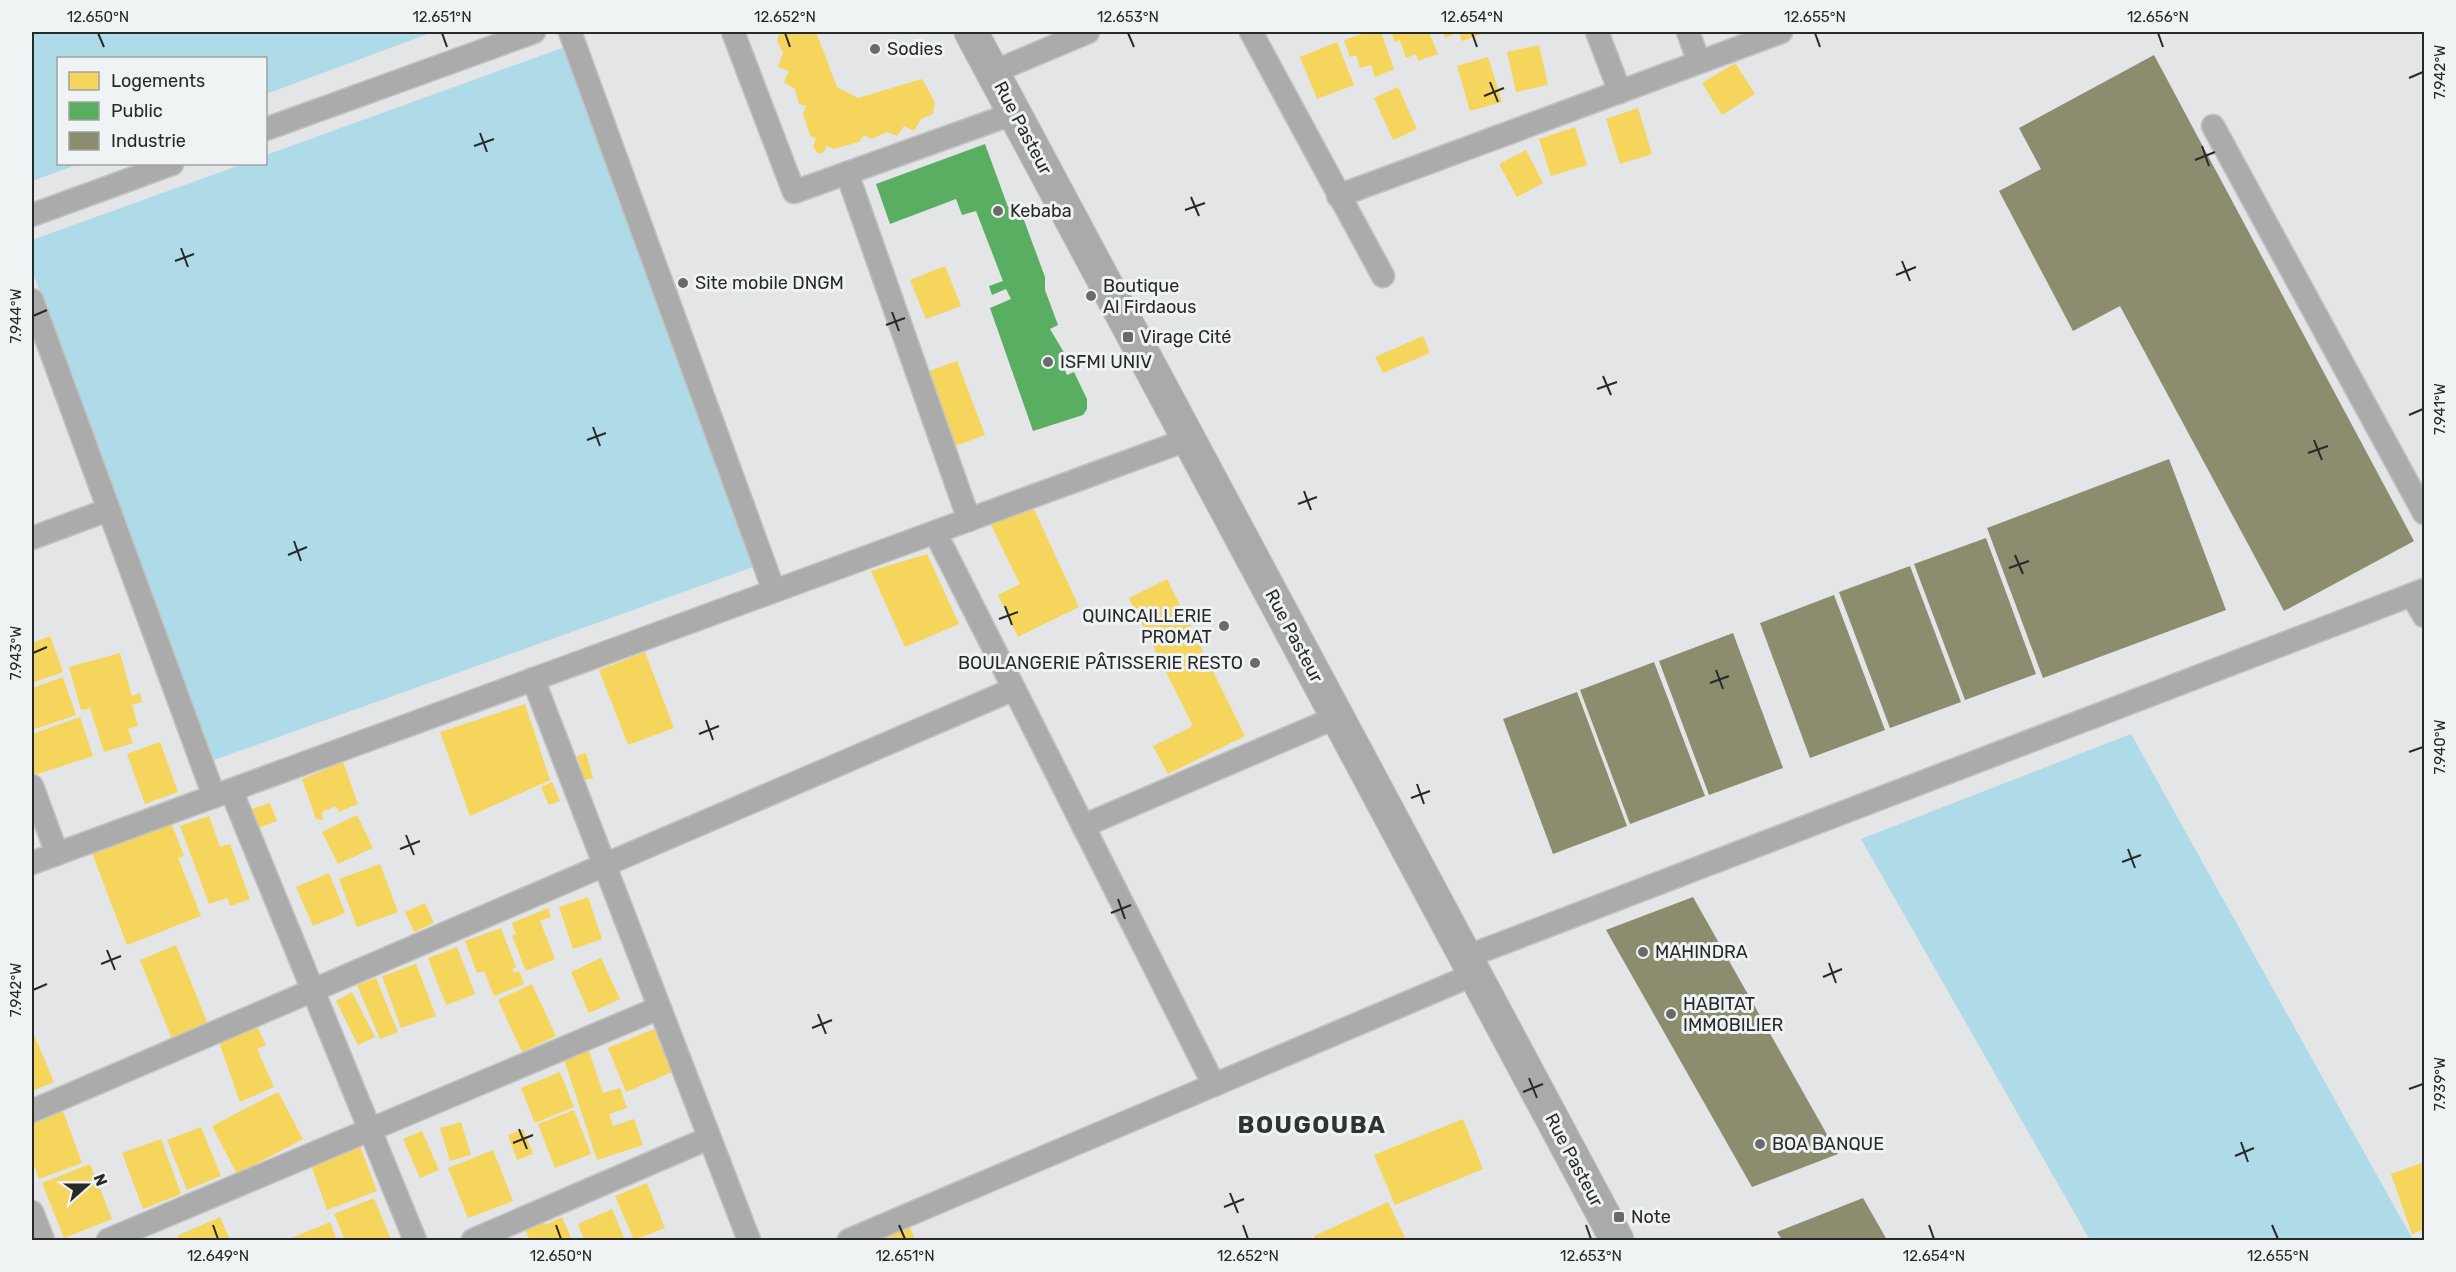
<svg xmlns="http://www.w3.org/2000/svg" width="2456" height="1272" font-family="Rubik,sans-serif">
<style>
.green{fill:#afdae7}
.homes{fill:#f6d55c}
.public{fill:#5aae61}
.industry{fill:#8c8c6e}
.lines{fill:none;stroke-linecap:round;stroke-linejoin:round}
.street-casing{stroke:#c2c3c3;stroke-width:25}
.secondary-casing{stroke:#c2c3c3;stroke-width:35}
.street{stroke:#ababab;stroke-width:22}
.secondary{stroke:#a9aaaa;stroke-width:33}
.ticks{fill:none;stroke:#282929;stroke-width:2}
.poi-dot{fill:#696b6b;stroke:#eff3f4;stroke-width:2}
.labels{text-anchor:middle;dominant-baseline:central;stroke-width:6;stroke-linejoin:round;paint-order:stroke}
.poi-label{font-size:18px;fill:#282929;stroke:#eff3f4;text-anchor:start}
.street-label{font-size:18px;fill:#282929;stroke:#eff3f4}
.district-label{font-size:24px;font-weight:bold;letter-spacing:1.5px;fill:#303333;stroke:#eff3f4}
.neatline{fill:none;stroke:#282929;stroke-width:2}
.ticks-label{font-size:15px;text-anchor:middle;fill:#282929}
</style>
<rect width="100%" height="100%" fill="#e3e5e6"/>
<g class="green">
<path d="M32 32H433L266 94V58H58V164H79L32 181Z"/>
<path d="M565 47 753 567 214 760 32 271V240L243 164H266V155Z"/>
<path d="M2131 734 2413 1240H2090L1861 839Z"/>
</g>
<g class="homes">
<path d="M780 32H816L837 87 858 98 922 79 935 102 933 114 921 119 914 131 904 126 897 136 887 132 871 139 864 135 859 142 834 149 827 146 824 152 818 154 813 146 816 139 810 135 803 114 806 106 799 104 795 89 784 82 789 71 778 67 783 53 777 40Z"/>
<path d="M1368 32H1381L1394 69 1375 77 1371 65 1360 68 1356 55 1350 57 1344 40Z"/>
<path d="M1391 32H1429L1438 54 1418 61 1416 54 1406 58 1400 40 1395 42Z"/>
<path d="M1443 32H1481L1482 34 1462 41 1459 32 1445 38Z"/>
<path d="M1337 42 1354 85 1317 99 1300 57Z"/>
<path d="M1539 45 1548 85 1516 92 1507 52Z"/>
<path d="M1488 57 1502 102 1470 111 1457 66Z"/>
<path d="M1735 63 1755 94 1722 115 1702 83Z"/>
<path d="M1398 87 1417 129 1393 140 1374 98Z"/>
<path d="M1638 108 1652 154 1620 164 1606 119Z"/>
<path d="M1575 127 1587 165 1551 176 1539 139Z"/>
<path d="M1526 150 1543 183 1517 197 1499 164Z"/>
<path d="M945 266 961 306 926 319 910 280Z"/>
<path d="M1423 336 1430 353 1383 373 1375 357Z"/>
<path d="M957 361 985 435 952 447 924 373Z"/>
<path d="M1033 507 1079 607 1018 637 998 595 1020 584 991 525Z"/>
<path d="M927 554 959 624 905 647 871 571Z"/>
<path d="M1167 579 1245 736 1168 774 1153 746 1193 726 1129 598Z"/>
<path d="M50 636 63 672 32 683V643Z"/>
<path d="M645 652 674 728 628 745 599 670Z"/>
<path d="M120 653 132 696 140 693 142 702 132 705 138 726 128 729 133 743 104 752 90 708 81 710 69 667Z"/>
<path d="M63 677 76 715 32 730V688Z"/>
<path d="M525 704 550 780 470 816 440 732Z"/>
<path d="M80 717 93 756 35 775 32 765V734Z"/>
<path d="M160 742 178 792 145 804 127 754Z"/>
<path d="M586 753 593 778 584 780 577 756Z"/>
<path d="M343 762 358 804 339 812 336 806 322 812 323 820 316 819 302 779Z"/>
<path d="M552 782 560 801 549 805 541 787Z"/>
<path d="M270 803 277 821 256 829 249 810Z"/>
<path d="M357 815 373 848 338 864 322 832Z"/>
<path d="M209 816 220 847 230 844 250 899 230 906 227 898 209 904 180 826Z"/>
<path d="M171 822 184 856 178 858 201 916 127 945 92 853Z"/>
<path d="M380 864 398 912 357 927 339 879Z"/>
<path d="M329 873 345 913 313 926 296 887Z"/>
<path d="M588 897 602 939 573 949 559 907Z"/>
<path d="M425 903 434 923 414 932 405 912Z"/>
<path d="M548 908 551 917 540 921 555 959 526 971 512 936 516 934 512 923Z"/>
<path d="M501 928 516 967 512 969 514 973 519 971 524 984 494 996 484 971 477 973 465 941Z"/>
<path d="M176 945 208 1024 172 1039 140 960Z"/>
<path d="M457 947 475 994 446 1005 428 958Z"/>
<path d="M601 958 620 999 589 1013 571 972Z"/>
<path d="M416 964 436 1016 401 1028 382 976Z"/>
<path d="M376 978 398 1032 380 1039 357 985Z"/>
<path d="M532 984 556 1036 522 1052 498 1000Z"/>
<path d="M352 992 375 1037 358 1045 336 1001Z"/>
<path d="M256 1024 266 1045 257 1049 274 1087 240 1102 219 1042Z"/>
<path d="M654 1029 672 1072 626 1092 608 1048Z"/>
<path d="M32 1030 54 1082 32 1091Z"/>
<path d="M589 1051 603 1093 620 1088 627 1108 609 1114 613 1126 634 1119 643 1145 597 1160 564 1059Z"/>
<path d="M560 1072 574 1107 535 1123 521 1088Z"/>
<path d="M278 1092 303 1139 237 1174 212 1126Z"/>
<path d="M574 1110 591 1154 555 1168 538 1124Z"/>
<path d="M63 1111 82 1163 39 1179 32 1159V1122Z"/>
<path d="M1463 1119 1483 1169 1395 1205 1374 1155Z"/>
<path d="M461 1122 471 1155 450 1161 440 1128Z"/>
<path d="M201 1127 221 1176 187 1190 167 1140Z"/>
<path d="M523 1129 533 1154 517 1160 508 1135Z"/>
<path d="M422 1131 439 1170 420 1178 403 1139Z"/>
<path d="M161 1139 181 1194 143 1209 122 1153Z"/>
<path d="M358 1141 377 1191 327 1210 309 1159Z"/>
<path d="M493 1150 513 1201 468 1218 448 1168Z"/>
<path d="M2424 1162V1230L2412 1234 2391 1174Z"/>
<path d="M90 1164 112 1219 64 1238 42 1183Z"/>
<path d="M647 1183 665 1228 634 1240 615 1196Z"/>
<path d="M374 1198 391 1240H345L334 1214Z"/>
<path d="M1388 1202 1406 1240H1316L1314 1236Z"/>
<path d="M612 1209 625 1240H584L578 1224Z"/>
<path d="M540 1213 545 1225 562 1217 572 1240H530L521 1221Z"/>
<path d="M220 1217 230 1240H179L177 1236Z"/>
<path d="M330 1222 337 1240H289V1239Z"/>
<path d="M909 1225 915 1240H868Z"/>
</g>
<path class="public" d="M985 144 1008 207 1018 204 1045 277V290L1058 325 1050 329 1066 356 1063 366 1067 375 1074 372 1087 399V409L1083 415 1033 431 990 308 1011 299 1006 289 992 295 989 286 1003 281 976 211 962 215 956 199 890 224 876 184Z"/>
<g class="industry">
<path d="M2154 55 2414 541 2284 611 2120 306 2073 331 1999 191 2041 169 2019 128Z"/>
<path d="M2169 459 2226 610 2043 678 1987 528Z"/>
<path d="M1986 538 2036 674 1965 700 1914 564Z"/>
<path d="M1910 566 1961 702 1890 728 1839 592Z"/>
<path d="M1834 595 1885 730 1810 758 1760 623Z"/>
<path d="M1733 633 1783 768 1709 795 1659 661Z"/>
<path d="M1654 662 1705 796 1630 824 1580 690Z"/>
<path d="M1577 692 1627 826 1553 854 1503 719Z"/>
<path d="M1693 897 1838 1154 1752 1187 1606 930Z"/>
<path d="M1863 1198 1887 1240H1782L1777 1232Z"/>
</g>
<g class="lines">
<defs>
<g id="street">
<path d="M570 32 774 591"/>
<path d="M733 32 794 192 1015 113"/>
<path d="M1251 32 1383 276"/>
<path d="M1597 32 1620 92"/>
<path d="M1688 32 1699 62"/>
<path d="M993 72 1088 32"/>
<path d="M2213 126 2424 513"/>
<path d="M266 129 534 32"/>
<path d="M847 173 969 520"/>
<path d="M1338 196 1781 32"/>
<path d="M32 215 172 164"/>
<path d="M32 300 214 796"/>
<path d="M935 532 1214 1085"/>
<path d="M32 538 108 510"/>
<path d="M2412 595 2424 616"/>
<path d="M533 679 749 1240"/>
<path d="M32 786 57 854"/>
<path d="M231 790 415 1240"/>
<path d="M1083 826 1337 717"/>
<path d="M32 863 1189 439"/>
<path d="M1466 957 2424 590"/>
<path d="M32 1111 1014 689"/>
<path d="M32 1212 43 1240"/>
<path d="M108 1240 659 1008"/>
<path d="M473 1240 709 1138"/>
<path d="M849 1240 1475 974"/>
</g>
<path id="secondary" d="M971 32 1617 1240"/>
</defs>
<use href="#street" class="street-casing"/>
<use href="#secondary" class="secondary-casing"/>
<use href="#street" class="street"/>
<use href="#secondary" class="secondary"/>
</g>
<path class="ticks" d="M98 33 104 47M442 33 447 47M785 33 790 47M1128 33 1134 47M1472 33 1477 47M1815 33 1820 47M2158 33 2163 47M2409 78 2423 72M1490 82 1498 102M1484 96 1504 88M480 133 487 152M474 146 494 139M2202 146 2209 166M2195 160 2215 152M1191 197 1199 216M1185 210 1205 203M181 248 188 267M175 261 194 254M1902 261 1910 281M1896 275 1916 267M892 312 899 331M33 316 47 310M886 325 905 318M1603 376 1611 395M1597 389 1617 382M2409 415 2423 409M593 427 600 446M587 440 606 433M2314 440 2322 460M2308 453 2328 446M1304 491 1311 510M1298 504 1317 497M294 541 301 561M288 555 307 547M2015 555 2023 574M2009 568 2029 561M1005 606 1012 625M999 619 1018 612M33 653 47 647M1716 670 1723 689M1710 683 1729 676M706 720 713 740M699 734 719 726M2409 752 2423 747M1417 784 1424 804M1411 798 1430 791M406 835 414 855M400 849 420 841M2128 849 2135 868M2122 862 2141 855M1118 899 1125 919M1111 913 1131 905M107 950 115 970M1829 963 1836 983M101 964 121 956M1823 977 1842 969M33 990 47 984M818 1014 826 1034M812 1028 832 1020M1529 1078 1537 1098M2409 1089 2423 1084M1523 1092 1543 1084M519 1129 527 1149M2241 1142 2248 1162M513 1143 533 1135M2235 1156 2254 1148M1230 1193 1238 1213M1224 1207 1244 1199M213 1225 218 1239M556 1225 561 1239M899 1225 905 1239M1243 1225 1248 1239M1586 1225 1591 1239M1929 1225 1934 1239M2272 1225 2278 1239"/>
<g class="poi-dot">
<circle cx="875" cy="49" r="6"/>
<circle cx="998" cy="211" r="6"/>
<circle cx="683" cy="283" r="6"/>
<circle cx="1091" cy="296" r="6"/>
<rect x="1122" y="331" width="12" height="12" rx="3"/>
<circle cx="1048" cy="362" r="6"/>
<circle cx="1224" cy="626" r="6"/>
<circle cx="1255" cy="663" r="6"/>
<circle cx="1643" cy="952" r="6"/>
<circle cx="1671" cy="1014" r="6"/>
<circle cx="1760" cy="1144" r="6"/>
<rect x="1613" y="1211" width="12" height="12" rx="3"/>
</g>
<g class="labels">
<g class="poi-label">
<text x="887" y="49">Sodies</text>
<text x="1010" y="211">Kebaba</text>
<text x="695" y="283">Site mobile DNGM</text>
<text x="1103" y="286">Boutique<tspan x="1103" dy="21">Al Firdaous</tspan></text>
<text x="1140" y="337">Virage Cité</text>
<text x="1060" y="362">ISFMI UNIV</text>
<text x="1212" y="616" text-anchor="end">QUINCAILLERIE<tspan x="1212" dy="21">PROMAT</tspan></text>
<text x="1243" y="663" text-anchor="end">BOULANGERIE PÂTISSERIE RESTO</text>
<text x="1655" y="952">MAHINDRA</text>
<text x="1683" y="1004">HABITAT<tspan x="1683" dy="21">IMMOBILIER</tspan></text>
<text x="1772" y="1144">BOA BANQUE</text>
<text x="1631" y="1217">Note</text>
</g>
<g class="street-label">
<text transform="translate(1023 128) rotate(62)">Rue Pasteur</text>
<text transform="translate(1294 636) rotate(62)">Rue Pasteur</text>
<text transform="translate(1574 1160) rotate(62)">Rue Pasteur</text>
</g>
<g class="district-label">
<text x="1312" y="1125">BOUGOUBA</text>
</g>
</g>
<rect width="2456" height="1272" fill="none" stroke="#eff3f4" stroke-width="66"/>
<rect x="57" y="57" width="210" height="108" fill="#eff3f4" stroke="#9fa2a3" stroke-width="1.5"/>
<rect x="69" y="72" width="30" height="18" fill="#f6d55c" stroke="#9fa2a3" stroke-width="1.5"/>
<text x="111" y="87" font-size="18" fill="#282929">Logements</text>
<rect x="69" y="102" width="30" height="18" fill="#5aae61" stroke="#9fa2a3" stroke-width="1.5"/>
<text x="111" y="117" font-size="18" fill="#282929">Public</text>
<rect x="69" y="132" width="30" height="18" fill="#8c8c6e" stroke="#9fa2a3" stroke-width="1.5"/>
<text x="111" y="147" font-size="18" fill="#282929">Industrie</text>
<g transform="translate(87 1185) rotate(69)" stroke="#eff3f4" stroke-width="4.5" paint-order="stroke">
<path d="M0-4.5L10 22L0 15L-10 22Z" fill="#282929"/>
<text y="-9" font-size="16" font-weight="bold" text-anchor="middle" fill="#282929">N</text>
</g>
<rect x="33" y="33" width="2390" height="1206" class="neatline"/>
<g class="ticks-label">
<text x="98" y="22">12.650°N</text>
<text x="442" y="22">12.651°N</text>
<text x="785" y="22">12.652°N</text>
<text x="1128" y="22">12.653°N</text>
<text x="1472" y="22">12.654°N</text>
<text x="1815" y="22">12.655°N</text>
<text x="2158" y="22">12.656°N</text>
<text transform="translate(2440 72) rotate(-90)" y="5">7.942°W</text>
<text transform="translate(16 316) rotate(-90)" y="5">7.944°W</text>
<text transform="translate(2440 409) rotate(-90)" y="5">7.941°W</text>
<text transform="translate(16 653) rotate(-90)" y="5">7.943°W</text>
<text transform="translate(2440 747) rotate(-90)" y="5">7.940°W</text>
<text transform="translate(16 990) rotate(-90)" y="5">7.942°W</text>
<text transform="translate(2440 1084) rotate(-90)" y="5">7.939°W</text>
<text x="218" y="1261">12.649°N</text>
<text x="561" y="1261">12.650°N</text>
<text x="905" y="1261">12.651°N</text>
<text x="1248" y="1261">12.652°N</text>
<text x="1591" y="1261">12.653°N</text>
<text x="1934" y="1261">12.654°N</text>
<text x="2278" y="1261">12.655°N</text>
</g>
</svg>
